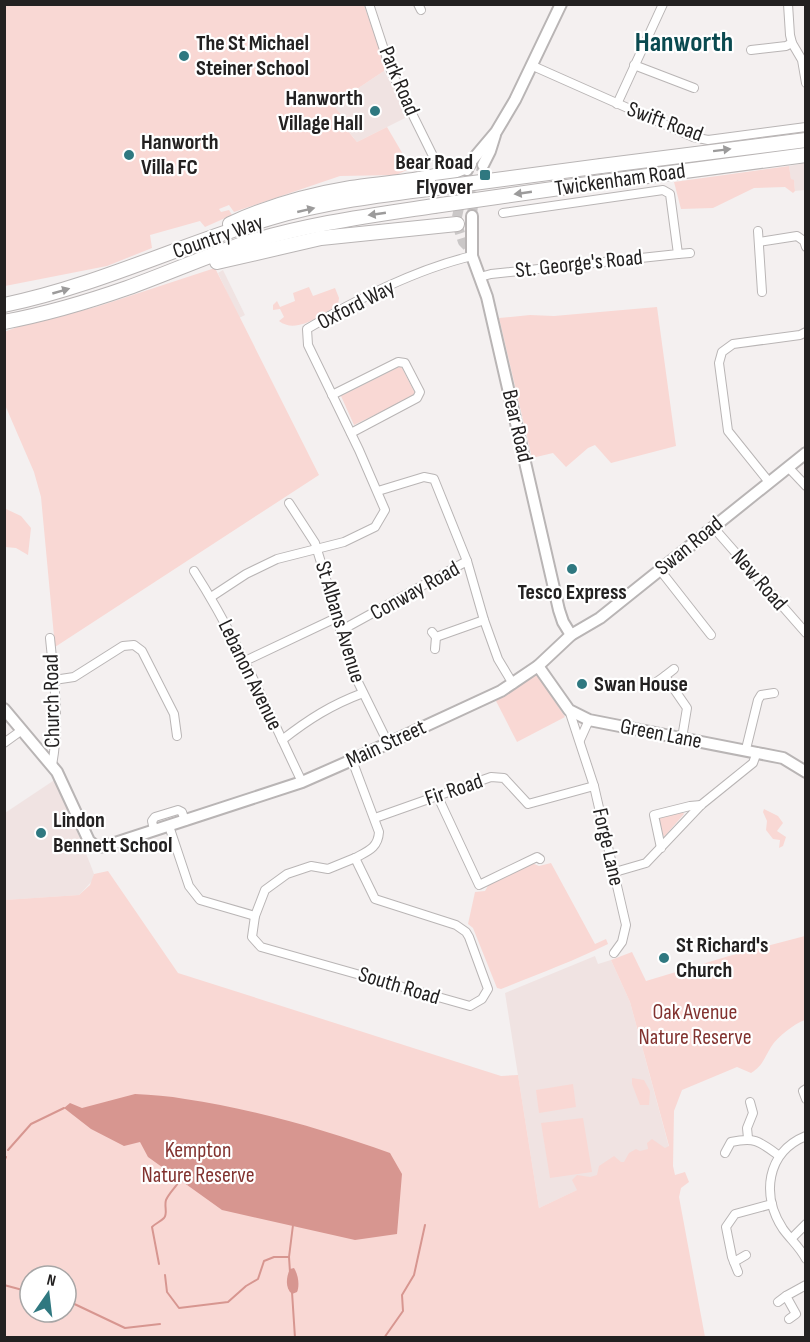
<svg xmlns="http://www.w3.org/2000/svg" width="810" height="1342" font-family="'Sofia Sans Condensed',sans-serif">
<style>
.built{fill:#f0e3e2}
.green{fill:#f9d8d4;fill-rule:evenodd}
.water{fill:#d79690}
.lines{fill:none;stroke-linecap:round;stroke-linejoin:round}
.stream{stroke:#d79690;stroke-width:2}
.secondary-tunnel{stroke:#cac7c7;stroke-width:10;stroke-dasharray:10 5;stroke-linecap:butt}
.street-casing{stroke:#b9b5b5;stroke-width:10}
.secondary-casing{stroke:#b9b5b5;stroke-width:14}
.highway-casing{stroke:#b9b5b5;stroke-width:16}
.street{stroke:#fff;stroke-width:8}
.secondary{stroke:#fff;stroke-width:10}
.highway{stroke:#fff;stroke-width:14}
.highway-bridge-casing{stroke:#b9b5b5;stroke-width:16;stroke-linecap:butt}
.highway-bridge{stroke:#fff;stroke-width:14}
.oneway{fill:#9c9b9b}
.poi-dot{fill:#2f7880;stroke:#fff;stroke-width:2}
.labels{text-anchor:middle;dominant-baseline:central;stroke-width:4.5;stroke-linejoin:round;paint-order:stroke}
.poi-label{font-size:22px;font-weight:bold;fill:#232121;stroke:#fff;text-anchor:start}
.street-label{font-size:22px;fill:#232121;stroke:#fff}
.park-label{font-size:22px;fill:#823330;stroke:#fff}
.district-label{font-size:28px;font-weight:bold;fill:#0a4a50;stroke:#fff}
</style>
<rect width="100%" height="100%" fill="#f4f0f0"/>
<g class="built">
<path d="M384 71 409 116 357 142 343 124 346 122 333 105Z"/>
<path d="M805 163V190L795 191 794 180H791L789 166Z"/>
<path d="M223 270 245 315 239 318 218 273Z"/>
<path d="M56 779 91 866 94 874 93 880 79 895 5 900V813Z"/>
<path d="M595 956 598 964 611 960 630 1002 669 1147 539 1208 505 993Z"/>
</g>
<g class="green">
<path d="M241 4 364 5 384 62V71L333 105 347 122 343 125 357 142 387 127 411 168 396 175 340 176 234 212 229 205 219 209 221 212 229 210 232 215 205 227 200 221 150 235 152 248 107 266 5 286V5Z"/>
<path d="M789 166 791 179 794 180 795 191 793 193 785 187 754 188 713 208 681 209 674 182Z"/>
<path d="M215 268 319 475 55 647 41 497 34 472 5 405 4 332 20 326 96 307Z"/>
<path d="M309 287 313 296 335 288 339 298 338 305C322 314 297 335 279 321L284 317 280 309 273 310V305L277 301 280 307 295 301 293 293Z"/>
<path d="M657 307 676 446 611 463 595 445 588 448 566 467 553 453 532 458 499 318 530 315 554 316Z"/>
<path d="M401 366 416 395 354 425 341 396Z"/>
<path d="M6 509 21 516 31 528 28 555 16 548 5 547 4 512Z"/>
<path d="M537 674 565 717 517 742 496 701Z"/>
<path d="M764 809 778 816 783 823 777 831 786 837 783 846 779 848 780 840 773 839 766 830 767 821 763 812Z"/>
<path d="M682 811 684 814 664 837 658 823 659 816Z"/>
<path d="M532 863 539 866 551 863 595 944 606 939 608 944C574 961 538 974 501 989L497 988 473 928 468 924 475 892 485 891 489 884Z"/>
<path d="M108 871 178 973 501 1076 518 1075 539 1208 577 1190 572 1180 577 1175 590 1177 597 1175 599 1166 614 1156 621 1162H624L629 1153 636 1149 640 1151 648 1149 647 1143 652 1139 665 1148 669 1146 630 1002 611 960 632 952 646 981 729 956 805 936V1020C794 1024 778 1036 771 1047 764 1058 763 1066 751 1073L737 1067 682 1090 674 1111 673 1166 675 1175 685 1172 689 1182 681 1188 679 1197 705 1337H5L4 900 79 895 90 885 94 874ZM30 1276H66V1312H30Z"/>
<path d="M632 1078 644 1080 650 1091 649 1105H640L632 1084Z"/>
<path d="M573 1084 576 1107 539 1113 536 1090Z"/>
<path d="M583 1118 592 1172 550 1178 541 1123Z"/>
</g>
<g class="water">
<path d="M135 1094C152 1095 169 1096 185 1099 253 1109 326 1130 390 1153L402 1174 397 1234 355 1240 222 1210 148 1157 140 1142 124 1146 91 1129 64 1108 70 1103 82 1108Z"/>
<path d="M294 1268C298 1274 300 1285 297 1292L292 1294C285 1288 286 1277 290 1269Z"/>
</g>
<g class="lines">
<g class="stream">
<path d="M8 1150 31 1124 64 1108"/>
<path d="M4 1161 6 1157"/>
<path d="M159 1264 152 1227C156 1223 160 1222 164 1218 168 1214 164 1206 166 1200 169 1193 176 1187 180 1180"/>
<path d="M290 1272 289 1257 293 1225"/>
<path d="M165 1275 167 1292 179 1308 228 1302 246 1286 258 1279 264 1261 274 1257H289"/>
<path d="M4 1285 30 1292"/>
<path d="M292 1292 295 1338"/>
<path d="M66 1300 125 1328 160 1324"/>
<path d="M384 1338 403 1311 402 1295 414 1275 425 1225"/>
</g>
<g class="secondary-tunnel">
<path d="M472 216 474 192 483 165"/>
<path d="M457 217 467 170"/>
<path d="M457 224 463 242 471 250"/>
</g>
<defs>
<g id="street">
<path d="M369 4 391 71 433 156"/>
<path d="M418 4 421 10"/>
<path d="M788 4 790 35 792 43 802 60 806 83"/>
<path d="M751 50 786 46 792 43"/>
<path d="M634 65 694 88"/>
<path d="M533 66 693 137 708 140 806 127"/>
<path d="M617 104 663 4"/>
<path d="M758 231 762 292"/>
<path d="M759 242 797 236 804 241 806 247"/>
<path d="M678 254 690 253"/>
<path d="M480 277 491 274 678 254 670 194 663 190 503 213"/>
<path d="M332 395 398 362 405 363 420 392 417 398 351 433"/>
<path d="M788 467 806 486"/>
<path d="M769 482 728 431 719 363 722 352 733 344 800 335 806 332"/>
<path d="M378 491 424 477 434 479 467 561"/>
<path d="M289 503 315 543 357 680 388 743"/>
<path d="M713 527 806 633"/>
<path d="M660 570 711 635"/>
<path d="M194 571C237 638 268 711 302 782"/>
<path d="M211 597 246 574 277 559 344 542 375 527 385 510 359 450 308 345 307 329C355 300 417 269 472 256"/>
<path d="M340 631 467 561 484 620 498 659 513 684"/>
<path d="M432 632 436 637 435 649"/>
<path d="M436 637 484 620"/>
<path d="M50 638C54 679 60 724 52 765"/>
<path d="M245 661 338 617"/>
<path d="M674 669 665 676 687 708 682 738"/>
<path d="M54 680 74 677 123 646 134 645 142 651 174 714 177 736"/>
<path d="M655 683 665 676"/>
<path d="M569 710 594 786 626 925 622 942 614 953"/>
<path d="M282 740C309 719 331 705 363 693"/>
<path d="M580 740 589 720"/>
<path d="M4 743 22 730"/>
<path d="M746 749 758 700 761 695 774 693"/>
<path d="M352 760 379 832C378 848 368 851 355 858"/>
<path d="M437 795 479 885 537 857 540 859"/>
<path d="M375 818 491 777 504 778 528 804 594 786"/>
<path d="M169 826 189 886 200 900 255 916"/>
<path d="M154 830 152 821 155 817 178 810 182 812 185 821"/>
<path d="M661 848 654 815 690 806 701 805"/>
<path d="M355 858 375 899 456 925 466 932 469 937 488 989 482 999 470 1006 261 947 252 937 255 916 265 890 287 874 311 866 328 869Z"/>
<path d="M615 872 646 863 701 805 753 763 757 752"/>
<path d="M806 1089 803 1091 806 1099"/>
<path d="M806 1136C766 1152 761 1196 783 1229 791 1240 799 1246 806 1259"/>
<path d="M748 1138 747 1128 753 1113 750 1102"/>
<path d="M725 1153 731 1142C755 1137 759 1141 778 1155"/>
<path d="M792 1238 806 1224"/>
<path d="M734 1262 746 1255"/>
<path d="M738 1272 732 1257 726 1227 735 1214 772 1204"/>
<path d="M778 1302 786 1296"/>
<path d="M789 1319 796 1314 786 1296 806 1285"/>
</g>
<g id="secondary">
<path d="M483 165 490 151 495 135"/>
<path d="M467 170 469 164 496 132 515 100 561 4"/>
<path d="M472 216V256L487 297 559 610 563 622 571 635"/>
<path d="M538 666 569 710 589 720 783 758 806 772"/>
<path d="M4 709 57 772 89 841 97 847 106 846 302 782 352 760 501 691 538 666 571 635 600 618 806 453"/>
</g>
<g id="highway">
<path d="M601 166 806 140"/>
<path d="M602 182 806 155"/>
<path d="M230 224C269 206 309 195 351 188 382 183 444 180 469 164"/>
<path d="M217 262 321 238 457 224"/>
<path d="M4 305C96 286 180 245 270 218 324 202 380 195 436 188"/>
<path d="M4 322C46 314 87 302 127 288 166 274 204 257 243 244 307 224 368 216 434 206"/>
</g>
</defs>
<use href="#street" class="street-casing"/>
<use href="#secondary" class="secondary-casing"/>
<use href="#highway" class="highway-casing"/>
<use href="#street" class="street"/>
<use href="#secondary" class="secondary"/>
<use href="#highway" class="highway"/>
<defs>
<g id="highway-bridge">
<path d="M436 188 601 166"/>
<path d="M434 206 602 182"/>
</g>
</defs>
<use href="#highway-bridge" class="highway-bridge-casing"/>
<use href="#highway-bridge" class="highway-bridge"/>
</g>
<defs><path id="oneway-solid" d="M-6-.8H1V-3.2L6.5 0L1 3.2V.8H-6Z" transform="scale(1.5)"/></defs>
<g class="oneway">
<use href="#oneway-solid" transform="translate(722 150) rotate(-7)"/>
<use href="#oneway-solid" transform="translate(523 193) rotate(172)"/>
<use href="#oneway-solid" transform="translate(306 210) rotate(-13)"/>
<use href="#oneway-solid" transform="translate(377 214) rotate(172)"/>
<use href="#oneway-solid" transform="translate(61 291) rotate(-16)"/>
</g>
<g class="poi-dot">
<circle cx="184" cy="56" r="6"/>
<circle cx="375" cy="111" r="6"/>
<circle cx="129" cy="155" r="6"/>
<rect x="479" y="169" width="12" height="12" rx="3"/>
<circle cx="572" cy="569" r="6"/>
<circle cx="582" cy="684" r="6"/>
<circle cx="41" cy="833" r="6"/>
<circle cx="664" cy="958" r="6"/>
</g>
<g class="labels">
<g class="poi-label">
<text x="196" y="43">The St Michael<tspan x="196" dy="25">Steiner School</tspan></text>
<text x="363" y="98" text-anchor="end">Hanworth<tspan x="363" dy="25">Village Hall</tspan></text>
<text x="141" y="142">Hanworth<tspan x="141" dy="25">Villa FC</tspan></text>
<text x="473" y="162" text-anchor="end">Bear Road<tspan x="473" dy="25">Flyover</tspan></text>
<text x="572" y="592" text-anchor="middle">Tesco Express</text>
<text x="594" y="684">Swan House</text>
<text x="53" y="820">Lindon<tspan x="53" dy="25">Bennett School</tspan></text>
<text x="676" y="945">St Richard's<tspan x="676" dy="25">Church</tspan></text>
</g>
<g class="street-label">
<text transform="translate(399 81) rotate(67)">Park Road</text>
<text transform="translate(665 122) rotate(20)">Swift Road</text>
<text transform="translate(620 180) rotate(-8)">Twickenham Road</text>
<text transform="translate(218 237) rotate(-19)">Country Way</text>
<text transform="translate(579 264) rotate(-6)">St. George's Road</text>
<text transform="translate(356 305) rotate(-27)">Oxford Way</text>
<text transform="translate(517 426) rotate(77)">Bear Road</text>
<text transform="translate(689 546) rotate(-39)">Swan Road</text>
<text transform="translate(759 580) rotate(49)">New Road</text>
<text transform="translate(415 591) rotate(-29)">Conway Road</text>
<text transform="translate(340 622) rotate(73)">St Albans Avenue</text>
<text transform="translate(250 675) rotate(64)">Lebanon Avenue</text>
<text transform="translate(52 701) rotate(-91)">Church Road</text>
<text transform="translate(661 734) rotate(11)">Green Lane</text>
<text transform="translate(386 744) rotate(-25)">Main Street</text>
<text transform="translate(454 790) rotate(-19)">Fir Road</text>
<text transform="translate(608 847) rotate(77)">Forge Lane</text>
<text transform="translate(399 986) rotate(17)">South Road</text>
</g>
<g class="park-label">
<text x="695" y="1012">Oak Avenue<tspan x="695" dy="25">Nature Reserve</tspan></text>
<text x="198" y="1150">Kempton<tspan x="198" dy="25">Nature Reserve</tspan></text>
</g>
<g class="district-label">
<text x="684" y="42">Hanworth</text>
</g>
</g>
<rect width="810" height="1342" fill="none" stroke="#232121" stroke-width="12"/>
<g transform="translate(48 1294) rotate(14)"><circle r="28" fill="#ffffff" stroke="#a7a6a6" stroke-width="1.5"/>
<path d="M0-4.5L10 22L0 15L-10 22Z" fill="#2f7880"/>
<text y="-9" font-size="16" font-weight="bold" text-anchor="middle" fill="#232121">N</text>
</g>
</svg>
